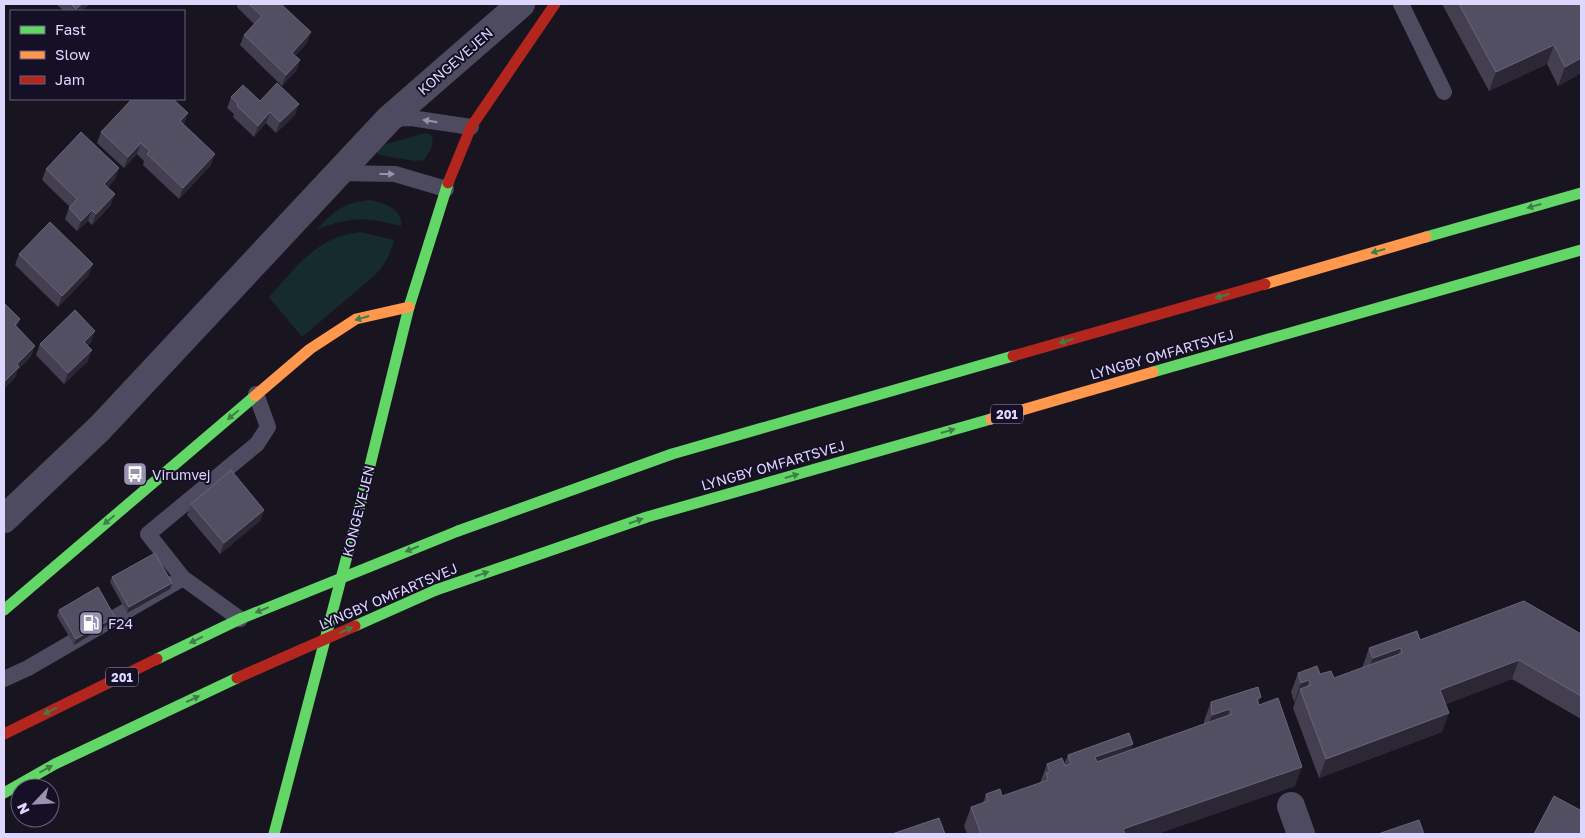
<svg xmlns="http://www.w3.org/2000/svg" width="1585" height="838" font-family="'Golos Text',sans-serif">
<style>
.green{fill:#152b2e}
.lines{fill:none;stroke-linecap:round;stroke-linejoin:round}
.lane{stroke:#4e4b61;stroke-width:16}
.street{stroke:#4e4b61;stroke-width:28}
.fast{stroke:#63d668;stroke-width:11}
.slow{stroke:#ff974d;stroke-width:11}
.jam{stroke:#b3261e;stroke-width:11}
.fast-bridge{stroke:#63d668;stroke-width:11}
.jam-bridge{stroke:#b3261e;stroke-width:11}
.wall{fill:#433e50}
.shaded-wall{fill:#2b2735}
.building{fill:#534f63;stroke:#69647b}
.oneway{fill:#9691af}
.oneway2{fill:#407d4a}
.labels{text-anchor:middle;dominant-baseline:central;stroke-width:4;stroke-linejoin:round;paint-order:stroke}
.shield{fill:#161026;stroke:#a29bbc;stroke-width:1}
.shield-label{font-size:12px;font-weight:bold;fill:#ded7fd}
.street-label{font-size:14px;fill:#ded7fd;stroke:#161026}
.poi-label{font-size:14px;fill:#ded7fd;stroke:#161026;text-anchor:start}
</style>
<rect width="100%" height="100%" fill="#181521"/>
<g class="green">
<path d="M426 133 431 135C436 144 429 152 424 160L415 161 380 155 376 152 379 146Z"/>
<path d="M370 200C385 204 403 208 401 226 364 217 353 217 317 229 336 210 342 203 370 200Z"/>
<path d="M360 232 394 240C390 255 385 265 374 276L302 337 269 297C287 277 309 249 333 239 341 235 351 234 360 232Z"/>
</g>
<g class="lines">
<g class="lane">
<path d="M1401 4 1444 92"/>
<path d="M389 119 411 118 471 127"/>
<path d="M338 173 395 174 446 189"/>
<path d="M240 619 183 578 148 534 257 444 268 427 256 394"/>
<path d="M4 679 28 668 183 578"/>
</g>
<g class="street">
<path d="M4 519 100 428 389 119 521 4"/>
<path d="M1291 806 1301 834"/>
</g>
<g class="fast">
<path d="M1426 237 1581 193"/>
<path d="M1153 372 1581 250"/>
<path d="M458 531 672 454 1013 356"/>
<path d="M436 590 647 517 991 419"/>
<path d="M4 610 255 396"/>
<path d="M157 659 240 619"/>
<path d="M4 793 55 764 237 678"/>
<path d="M274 834 358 514 409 307 448 183"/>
</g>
<g class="slow">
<path d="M1265 284 1426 237"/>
<path d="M255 396 310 349 356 319 409 307"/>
<path d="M991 419 1153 372"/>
</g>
<g class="jam">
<path d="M448 183 471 127 555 4"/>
<path d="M1013 356 1265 284"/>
<path d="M4 734 157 659"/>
</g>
<g class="fast-bridge">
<path d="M240 619 458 531"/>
<path d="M355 626 436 590"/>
</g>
<path class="jam-bridge" d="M237 678 355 626"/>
</g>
<g class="wall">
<path d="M56 4H89L82 11H64Z"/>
<path d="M238 4H281L307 43 295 56 300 60 296 71 282 86 240 45 244 35 254 24 237 7Z"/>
<path d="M1442 4H1581V73L1558 86 1547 64 1489 91Z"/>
<path d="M231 97 260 101 295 115 276 133 266 123 254 137 233 117 234 114 227 108Z"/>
<path d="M184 124 183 125 211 165 179 199 143 165 144 161 137 154 124 168 97 143 101 132Z"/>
<path d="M119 168 115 179 108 187 111 205 92 225 88 221 77 231 65 219 69 208 70 207 42 180 46 169Z"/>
<path d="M19 254 89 275 58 307 15 265Z"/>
<path d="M91 342 88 345V361L64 384 36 355 40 344Z"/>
<path d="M191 504 264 510 260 521 220 554 187 515Z"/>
<path d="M112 577 172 583 170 589 127 613 110 582Z"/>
<path d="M59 610 112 622 74 645 57 616Z"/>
<path d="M1581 634V719L1512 679 1446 704 1442 732 1319 778 1293 708 1295 702H1294L1291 692 1298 673 1320 674 1334 678 1362 668 1369 648 1420 640Z"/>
<path d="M1211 702 1259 704 1295 786 1157 834H967L964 826 971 807 983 803 986 794 1002 796 1040 783 1047 764H1064L1068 755 1133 744 1130 750 1204 724V721Z"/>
</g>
<g class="shaded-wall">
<path d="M82 4H89L82 11H76V9Z"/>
<path d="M311 32 307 43 288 64 292 53Z"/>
<path d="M1554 45 1547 64 1489 91 1496 72Z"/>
<path d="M1581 58V73L1558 86 1565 67Z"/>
<path d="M300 60 296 71 282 86 286 75Z"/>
<path d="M299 104 295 115 276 133 280 122Z"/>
<path d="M270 112 266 123 254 137 258 126Z"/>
<path d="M188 113 184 124 176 132 180 121Z"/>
<path d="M141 143 137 154 124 168 128 157Z"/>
<path d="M215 154 211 165 179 199 183 188Z"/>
<path d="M119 168 115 179 100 195 104 184Z"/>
<path d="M115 194 111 205 92 225 96 214Z"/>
<path d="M92 210 88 221 77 231 81 221Z"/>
<path d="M93 264 89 275 58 307 62 296Z"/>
<path d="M20 319 16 330 15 325Z"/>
<path d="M95 331 91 342 80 353 84 342Z"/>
<path d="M35 346 31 357 18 370 15 378 4 389V382L17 364Z"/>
<path d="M92 350 88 361 64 384 68 373Z"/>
<path d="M264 510 260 521 220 554 224 543Z"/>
<path d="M172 583 170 589 127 613 129 607Z"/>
<path d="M115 617 112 622 74 645 76 639Z"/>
<path d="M1401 648 1394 667 1366 677 1373 658Z"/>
<path d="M1519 660 1512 679 1434 709 1440 690Z"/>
<path d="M1309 680 1303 697 1300 689 1295 702H1294L1301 683Z"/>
<path d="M1261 697 1254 716 1257 699Z"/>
<path d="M1230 709 1223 728 1205 734 1212 715Z"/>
<path d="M1449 713 1442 732 1319 778 1326 759Z"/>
<path d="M1133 744 1126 763 1088 776 1095 757Z"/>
<path d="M1302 767 1295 786 1157 834H1121L1123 829Z"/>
</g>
<g class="building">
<path d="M71 4H82L76 9Z"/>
<path d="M249 4H281L311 32 292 53 300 60 286 75 244 35 262 16Z"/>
<path d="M1459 4H1581V58L1565 67 1554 45 1496 72Z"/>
<path d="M277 83 299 104 280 122 270 112 258 126 237 106 238 104 231 97 243 85 260 101Z"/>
<path d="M132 99H173L188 113 180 121 215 154 183 188 147 154 150 151 141 143 128 157 101 132Z"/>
<path d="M81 132 119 168 104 184 115 194 96 214 92 210 81 221 69 208 77 199 46 169Z"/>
<path d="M50 222 93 264 62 296 19 254Z"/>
<path d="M4 303 20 319 15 325 35 346 17 364 19 367 4 382Z"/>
<path d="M75 310 95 331 84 342 92 350 68 373 40 344Z"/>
<path d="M231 470 264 510 224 543 191 504Z"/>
<path d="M155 553 172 583 129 607 112 577Z"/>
<path d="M98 587 115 617 76 639 59 610Z"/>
<path d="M1524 601 1581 634V696L1519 660 1440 690 1449 713 1326 759 1300 689 1311 685 1309 680 1301 683 1298 673 1317 666 1320 674 1331 671 1334 678 1402 653 1401 648 1373 658 1369 648 1417 631 1420 640Z"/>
<path d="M1258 687 1261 697 1257 699 1259 705 1278 698 1302 767 1123 829 1125 834H981L971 807 988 801 986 794 1000 789 1002 796 1048 780 1046 773 1050 772 1047 764 1062 758 1065 766 1071 764 1068 755 1129 733 1133 744 1095 757 1097 762 1232 714 1230 709 1212 715 1211 702Z"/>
<path d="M1554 796 1580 810 1581 807V834H1534Z"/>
<path d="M939 818 945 834H892Z"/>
<path d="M1419 820 1424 834H1378Z"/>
</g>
<defs><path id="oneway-solid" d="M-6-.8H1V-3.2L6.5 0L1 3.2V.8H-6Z" transform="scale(1.25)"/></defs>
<g class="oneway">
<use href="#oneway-solid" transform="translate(430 121) rotate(-171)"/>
<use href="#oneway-solid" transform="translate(387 174)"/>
</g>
<g class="oneway2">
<use href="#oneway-solid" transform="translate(1534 206) rotate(164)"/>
<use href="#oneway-solid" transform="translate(1378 251) rotate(164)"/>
<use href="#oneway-solid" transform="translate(1222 296) rotate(164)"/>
<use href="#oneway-solid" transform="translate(362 318) rotate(164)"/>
<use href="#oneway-solid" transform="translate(1066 341) rotate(164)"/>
<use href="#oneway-solid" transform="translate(233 415) rotate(140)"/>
<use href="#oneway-solid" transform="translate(948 431) rotate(-16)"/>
<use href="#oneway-solid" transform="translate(792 476) rotate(-16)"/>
<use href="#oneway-solid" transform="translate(109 520) rotate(140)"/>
<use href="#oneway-solid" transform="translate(636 521) rotate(-19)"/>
<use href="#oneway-solid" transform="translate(412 549) rotate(158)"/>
<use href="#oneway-solid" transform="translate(482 574) rotate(-19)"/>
<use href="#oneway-solid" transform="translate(262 610) rotate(158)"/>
<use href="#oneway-solid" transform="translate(346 630) rotate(-24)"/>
<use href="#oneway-solid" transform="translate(196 640) rotate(154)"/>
<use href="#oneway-solid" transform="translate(193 699) rotate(-25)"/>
<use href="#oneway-solid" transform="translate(50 711) rotate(154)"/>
<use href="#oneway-solid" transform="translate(46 769) rotate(-29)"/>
</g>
<defs>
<symbol id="bus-square" viewBox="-11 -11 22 22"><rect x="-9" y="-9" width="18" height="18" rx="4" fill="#9993b0" stroke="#161026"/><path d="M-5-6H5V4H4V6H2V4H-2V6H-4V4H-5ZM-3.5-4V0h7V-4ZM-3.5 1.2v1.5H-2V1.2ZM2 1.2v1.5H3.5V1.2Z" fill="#fff"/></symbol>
<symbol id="fuel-square" viewBox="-11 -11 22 22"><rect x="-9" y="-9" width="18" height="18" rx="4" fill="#9993b0" stroke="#161026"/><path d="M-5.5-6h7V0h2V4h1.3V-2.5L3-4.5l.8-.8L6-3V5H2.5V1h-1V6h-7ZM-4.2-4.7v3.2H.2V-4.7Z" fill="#fff"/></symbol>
</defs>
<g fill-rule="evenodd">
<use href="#bus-square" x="121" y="460" width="28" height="28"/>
<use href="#fuel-square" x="77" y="609" width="28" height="28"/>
</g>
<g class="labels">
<g class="shield">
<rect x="991" y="404.5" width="32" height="19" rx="4"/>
<rect x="106" y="667.5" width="32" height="19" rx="4"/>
</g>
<g class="shield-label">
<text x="1007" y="414">201</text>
<text x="122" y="677">201</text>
</g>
<g class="street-label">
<text transform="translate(455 61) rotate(-41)">KONGEVEJEN</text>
<text transform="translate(1162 354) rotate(-16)">LYNGBY OMFARTSVEJ</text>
<text transform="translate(773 465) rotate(-16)">LYNGBY OMFARTSVEJ</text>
<text transform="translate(358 511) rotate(-76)">KONGEVEJEN</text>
<text transform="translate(388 596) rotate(-23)">LYNGBY OMFARTSVEJ</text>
</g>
<g class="poi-label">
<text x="152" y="474">Virumvej</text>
<text x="108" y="623">F24</text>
</g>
</g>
<rect width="1585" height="838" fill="none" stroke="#ded7fd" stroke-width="10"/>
<rect x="10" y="10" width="175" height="90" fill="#161026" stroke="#66607c"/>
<rect x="20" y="26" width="25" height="8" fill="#63d668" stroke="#66607c"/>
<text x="55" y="35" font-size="15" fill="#ded7fd">Fast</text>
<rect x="20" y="51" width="25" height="8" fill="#ff974d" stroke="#66607c"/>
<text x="55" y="60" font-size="15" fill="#ded7fd">Slow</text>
<rect x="20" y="76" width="25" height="8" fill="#b3261e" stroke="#66607c"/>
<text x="55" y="85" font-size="15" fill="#ded7fd">Jam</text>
<g transform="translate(35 803) rotate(245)"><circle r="24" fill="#161026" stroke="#66607c"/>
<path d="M0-4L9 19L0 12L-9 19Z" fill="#9993b0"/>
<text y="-8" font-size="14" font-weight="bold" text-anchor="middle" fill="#ded7fd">N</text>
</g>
</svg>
